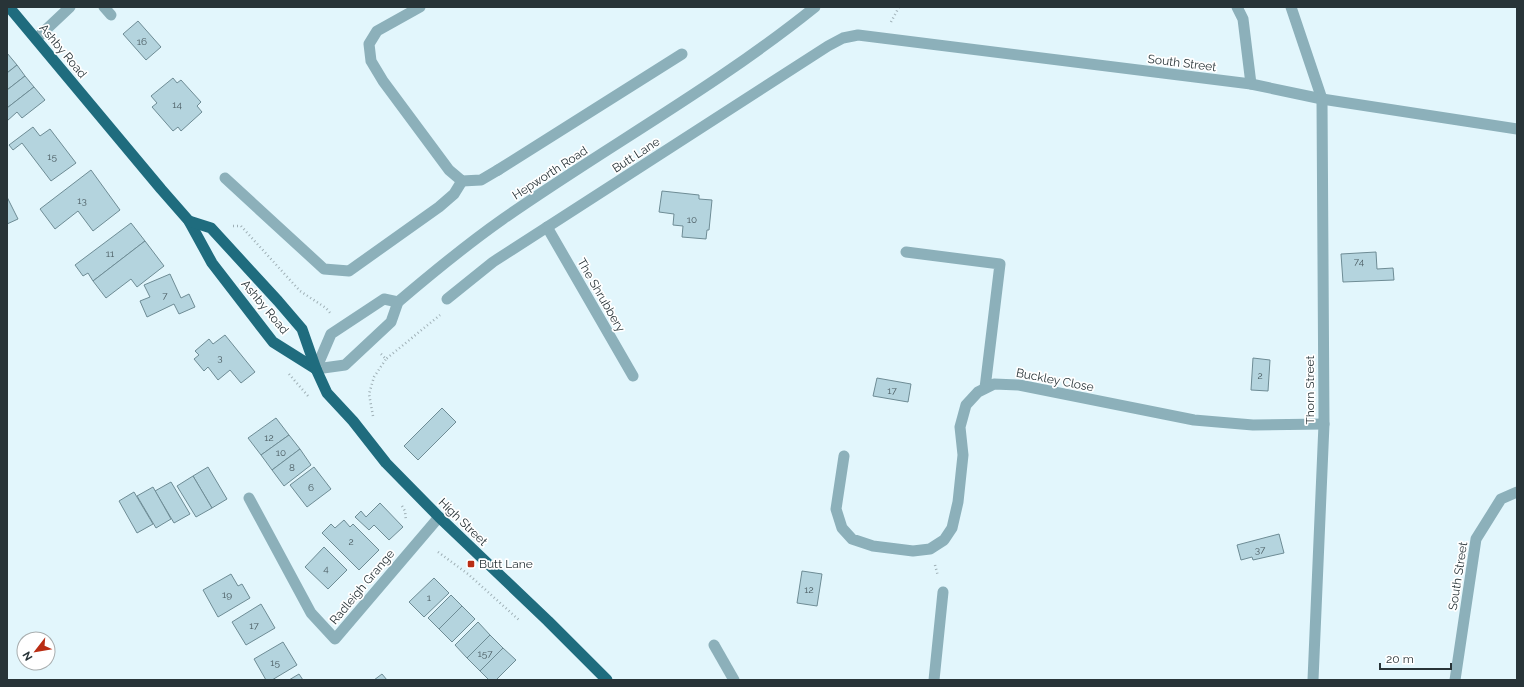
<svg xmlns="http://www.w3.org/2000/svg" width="1524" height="687" font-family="Raleway,sans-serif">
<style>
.building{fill:#b4d4de;stroke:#6e8c95}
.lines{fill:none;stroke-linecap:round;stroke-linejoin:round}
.path{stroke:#9fb0b6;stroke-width:2.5;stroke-dasharray:1 3;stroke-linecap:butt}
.service{stroke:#8cb0ba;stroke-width:11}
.minor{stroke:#8cb0ba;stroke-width:11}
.tertiary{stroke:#8cb0ba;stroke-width:11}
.trunk{stroke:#1f6c7e;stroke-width:11}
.poi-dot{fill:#b92d14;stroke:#fff;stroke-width:1.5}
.labels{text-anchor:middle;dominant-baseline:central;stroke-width:3.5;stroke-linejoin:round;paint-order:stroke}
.number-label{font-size:10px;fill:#4b5c62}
.street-label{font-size:12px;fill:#283438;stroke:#fff}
.poi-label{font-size:12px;fill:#283438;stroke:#fff;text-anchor:start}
</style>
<rect width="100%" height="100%" fill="#e2f6fc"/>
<g class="building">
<path d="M138 21 161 47 146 60 123 34Z"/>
<path d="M7 53 17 65 7 73Z"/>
<path d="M17 65 25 76 7 90V73Z"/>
<path d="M25 76 34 87 7 108V90Z"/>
<path d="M173 78 177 83 181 80 201 102 197 106 202 112 181 131 178 127 173 131 152 107 157 103 151 96Z"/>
<path d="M34 87 45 100 22 118 17 112 7 121V108Z"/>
<path d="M33 127 40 136 50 129 76 163 51 181 22 143 13 150 9 145Z"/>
<path d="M91 170 120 210 93 231 78 211 55 229 40 209Z"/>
<path d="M662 191 699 195V199L712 200 709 230H707L706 239 682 237 683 226 673 225 674 214 659 212Z"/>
<path d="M7 197 18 219 7 224Z"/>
<path d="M131 223 145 241 93 281 88 273 83 276 75 265Z"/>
<path d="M145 241 164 266 137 287 131 279 106 298 93 281Z"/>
<path d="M1376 252 1377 269 1393 268 1394 280 1343 282 1341 254Z"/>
<path d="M170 274 181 298 189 294 195 307 179 314 174 304 147 317 140 301 150 297 144 285Z"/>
<path d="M225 335 255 372 241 383 230 370 218 380 208 367 204 371 194 359 199 355 195 351 209 339 213 344Z"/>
<path d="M1253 358 1270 360 1268 391 1251 390Z"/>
<path d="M877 378 911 384 908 402 873 396Z"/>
<path d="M442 408 456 422 418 460 404 446Z"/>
<path d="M276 418 289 435 261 455 248 438Z"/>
<path d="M289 435 300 449 272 470 261 455Z"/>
<path d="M300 449 311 465 284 486 272 470Z"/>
<path d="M208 467 227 499 212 508 193 476Z"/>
<path d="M314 467 331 489 307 507 290 485Z"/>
<path d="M193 476 212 508 196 517 177 486Z"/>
<path d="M171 482 190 514 174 523 155 491Z"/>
<path d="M153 487 171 519 156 528 137 496Z"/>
<path d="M134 492 153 524 137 533 119 501Z"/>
<path d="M380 503 403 527 389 540 374 525 369 530 355 517 361 511 366 517Z"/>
<path d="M344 520 350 527 353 524 379 550 359 570 322 533 331 524 335 528Z"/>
<path d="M1279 534 1284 553 1253 560 1252 557 1241 560 1237 545Z"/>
<path d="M324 547 347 570 328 589 305 567Z"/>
<path d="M802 571 822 574 817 606 797 603Z"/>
<path d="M231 574 238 586 242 584 250 598 218 617 203 590Z"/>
<path d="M434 578 449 593 424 617 409 602Z"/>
<path d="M451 595 462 606 439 629 428 618Z"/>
<path d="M261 604 275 628 246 645 232 622Z"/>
<path d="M462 606 475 619 452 642 439 629Z"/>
<path d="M478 622 490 635 467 658 455 645Z"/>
<path d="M490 635 503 648 480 671 467 658Z"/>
<path d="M283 642 297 665 272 680H266L254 659Z"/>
<path d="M503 648 516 660 496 680H489L480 671Z"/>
<path d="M299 674 303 680H289Z"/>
<path d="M382 674 387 680H374Z"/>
</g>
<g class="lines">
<g class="path">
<path d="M891 22 899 7"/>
<path d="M233 226H241L300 291 326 308 331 314"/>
<path d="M381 354 386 359 440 315"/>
<path d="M289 374 308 396"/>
<path d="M373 416 369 394 374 377 386 359"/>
<path d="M402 506 405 511 406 521"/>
<path d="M438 552 468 574 519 620"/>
<path d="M935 565 938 576"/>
</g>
<g class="service">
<path d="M104 7 111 15"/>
<path d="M1291 7 1322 99"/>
<path d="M36 39 70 7"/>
<path d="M498 170 682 54"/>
<path d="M225 178 324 269 349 271 439 207 454 194 462 181"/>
<path d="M906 252 1000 264 985 388"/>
<path d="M1455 680 1476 539 1501 499 1517 492"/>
</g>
<g class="minor">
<path d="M420 7 377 31 369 44 371 61 383 81 449 170 462 181 481 180 498 170"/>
<path d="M1237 7 1243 19 1251 84"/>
<path d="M547 227 633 376"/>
<path d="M447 299 493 262 828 46 843 38 858 35 1251 84 1322 99 1517 129"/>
<path d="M844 456 836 509 842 528 852 539 873 546 913 551 930 549 944 540 952 528 958 502 963 455 960 427 966 405 978 392 994 384 1019 385 1194 420 1253 425 1324 424"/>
<path d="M249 498 311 613 335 639 439 517"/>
<path d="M714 645 734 680"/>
<path d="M934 680 943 592"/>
<path d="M1313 680 1324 424 1322 99"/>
</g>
<g class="tertiary">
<path d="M316 369 345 365 391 322 398 302C432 273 466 245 503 219 606 147 717 86 815 7"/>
<path d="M316 369 331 334 384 299 398 302"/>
</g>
<g class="trunk">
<path d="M9 7 161 189 189 221 212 263 273 342 316 369"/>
<path d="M189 221 211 228 278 301 302 329 316 369 327 393 353 421 386 463 439 517 548 621 607 680"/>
</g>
</g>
<rect class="poi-dot" x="467" y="560" width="8" height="8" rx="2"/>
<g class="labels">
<g class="number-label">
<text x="142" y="41">16</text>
<text x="177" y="104">14</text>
<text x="52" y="156">15</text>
<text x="82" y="200">13</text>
<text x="692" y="219">10</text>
<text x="110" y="253">11</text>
<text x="1359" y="261">74</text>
<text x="165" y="295">7</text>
<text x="220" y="357">3</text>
<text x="1260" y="375">2</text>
<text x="892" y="390">17</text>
<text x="269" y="437">12</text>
<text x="281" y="452">10</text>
<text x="292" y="467">8</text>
<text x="311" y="487">6</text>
<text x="351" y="541">2</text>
<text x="1260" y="549">37</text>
<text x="326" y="568">4</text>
<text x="809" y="589">12</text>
<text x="227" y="594">19</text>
<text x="429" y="597">1</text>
<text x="254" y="625">17</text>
<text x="485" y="653">157</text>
<text x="275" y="662">15</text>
</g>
<g class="street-label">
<text transform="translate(63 51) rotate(50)">Ashby Road</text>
<text transform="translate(1182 63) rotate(7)">South Street</text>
<text transform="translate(636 155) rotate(-33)">Butt Lane</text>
<text transform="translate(550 173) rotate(-33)">Hepworth Road</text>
<text transform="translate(601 295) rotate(60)">The Shrubbery</text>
<text transform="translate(265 307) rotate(50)">Ashby Road</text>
<text transform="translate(1055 380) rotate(11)">Buckley Close</text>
<text transform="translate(1310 390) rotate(-90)">Thorn Street</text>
<text transform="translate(463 522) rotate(44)">High Street</text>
<text transform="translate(1458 576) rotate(-81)">South Street</text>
<text transform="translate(362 587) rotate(-50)">Radleigh Grange</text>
</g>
<g class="poi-label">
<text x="479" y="564">Butt Lane</text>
</g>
</g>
<rect width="1524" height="687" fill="none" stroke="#283438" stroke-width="16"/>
<g transform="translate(36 651) rotate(239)"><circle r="19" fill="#ffffff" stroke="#a9aeaf"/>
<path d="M0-3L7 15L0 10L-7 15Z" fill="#b92d14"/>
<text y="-6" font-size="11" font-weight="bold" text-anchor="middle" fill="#283438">N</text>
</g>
<path d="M1380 663v6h71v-6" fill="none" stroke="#283438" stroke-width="2"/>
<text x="1386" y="663" font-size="12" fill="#283438" stroke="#ffffff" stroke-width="3" paint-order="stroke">20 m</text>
</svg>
